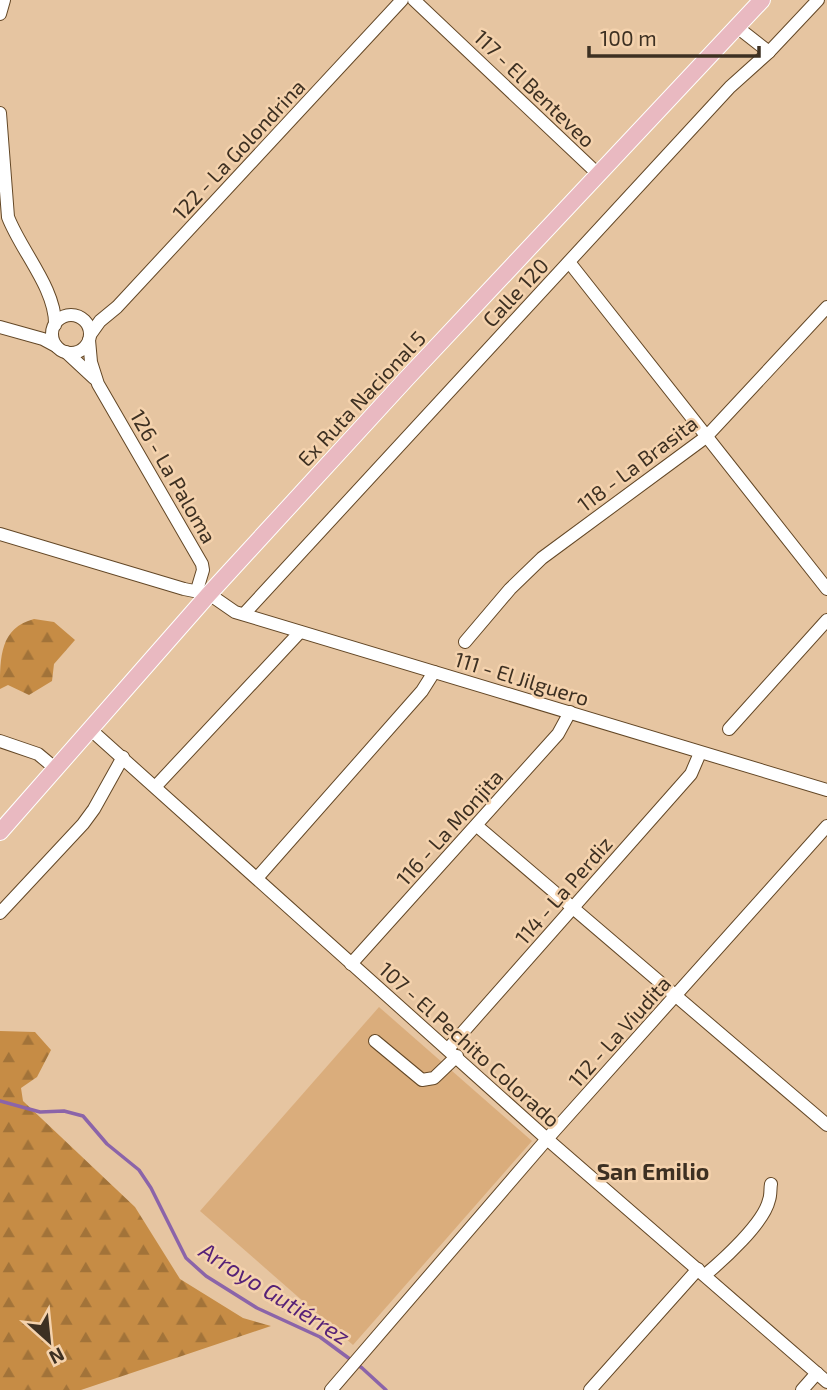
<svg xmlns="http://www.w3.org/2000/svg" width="827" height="1390" font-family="'Exo 2',sans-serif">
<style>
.forest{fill:url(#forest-firs)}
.pitch{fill:#daad7c}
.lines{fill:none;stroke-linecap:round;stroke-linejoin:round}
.stream{stroke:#8b64a9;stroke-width:3.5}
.minor-casing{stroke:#634726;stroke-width:14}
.major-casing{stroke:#fff;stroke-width:18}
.minor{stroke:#fff;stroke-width:12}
.major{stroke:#e9b9c1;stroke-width:16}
.labels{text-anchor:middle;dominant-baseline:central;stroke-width:5;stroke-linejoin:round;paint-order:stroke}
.street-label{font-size:21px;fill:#3d3022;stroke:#f4d2ad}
.neighbourhood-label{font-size:23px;font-weight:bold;fill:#3d3022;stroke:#f4d2ad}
.water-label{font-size:23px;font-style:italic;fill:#562177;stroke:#f4d2ad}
</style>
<defs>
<pattern id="forest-firs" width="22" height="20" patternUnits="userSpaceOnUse" patternTransform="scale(1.75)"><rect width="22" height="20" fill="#c68c45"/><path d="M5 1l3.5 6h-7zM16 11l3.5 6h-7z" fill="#a27339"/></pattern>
</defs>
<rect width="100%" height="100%" fill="#e6c5a1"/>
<g class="forest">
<path d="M34 619 54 622 75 640 54 664 52 681 29 695 8 685 0 689C0 657 0 628 34 619Z"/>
<path d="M0 1031 35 1032 51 1050 37 1077 21 1088 23 1101 135 1207 180 1279 243 1318 271 1326 81 1390H0Z"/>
</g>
<path class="pitch" d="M379 1007 532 1141 353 1345 200 1211Z"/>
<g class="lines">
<path class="stream" d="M0 1101 40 1112 64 1111 83 1116 107 1144 139 1170 151 1188 186 1258 206 1276 257 1308 320 1337 362 1368 386 1390"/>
<defs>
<g id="minor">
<path d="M414 0 598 174"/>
<path d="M0 14 4 0"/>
<path d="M737 27 769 52"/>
<path d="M0 113 8 217C21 251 56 289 55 325"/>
<path d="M569 262 827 589"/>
<circle cx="71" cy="334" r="19"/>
<path d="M0 327 43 339 56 346"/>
<path d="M90 335 100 321 117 307 402 0"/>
<path d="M89 340 91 362 98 384 202 564 203 570 197 590"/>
<path d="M66 352 94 378"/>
<path d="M0 534 184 589 209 594 235 612 827 790"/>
<path d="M244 614 730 87 769 52 818 0"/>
<path d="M465 642 510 589 542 558 706 437 827 307"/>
<path d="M729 729 827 620"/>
<path d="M91 730 547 1139 827 1382"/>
<path d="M0 741 38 754 56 769"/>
<path d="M156 786 300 632"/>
<path d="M477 826 827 1125"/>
<path d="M257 878 422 691 434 672"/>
<path d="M0 913 83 824 94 809 123 757"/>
<path d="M351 964 558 734 570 712"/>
<path d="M375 1041 422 1080 434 1078 457 1056"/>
<path d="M448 1049 691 774 700 753"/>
<path d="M705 1275C723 1260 764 1223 769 1200 771 1195 770 1189 771 1184"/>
<path d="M331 1390 547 1139 827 826"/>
<path d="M590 1390 698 1269"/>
<path d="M802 1390 817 1373"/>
</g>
<path id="major" d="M0 832 209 594 408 377 762 0"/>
</defs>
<use href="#minor" class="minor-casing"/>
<use href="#major" class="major-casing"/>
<use href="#minor" class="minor"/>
<use href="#major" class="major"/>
</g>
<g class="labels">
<g class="street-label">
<text transform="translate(535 88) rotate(44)">117 - El Benteveo</text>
<text transform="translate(238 149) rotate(-47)">122 - La Golondrina</text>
<text transform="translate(515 292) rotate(-47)">Calle 120</text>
<text transform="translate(361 398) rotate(-47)">Ex Ruta Nacional 5</text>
<text transform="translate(637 463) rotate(-37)">118 - La Brasita</text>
<text transform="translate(174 476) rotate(60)">126 - La Paloma</text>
<text transform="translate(522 678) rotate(17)">111 - El Jilguero</text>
<text transform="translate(449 827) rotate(-48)">116 - La Monjita</text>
<text transform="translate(563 890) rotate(-49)">114 - La Perdiz</text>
<text transform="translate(619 1031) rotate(-48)">112 - La Viudita</text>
<text transform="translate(470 1044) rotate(42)">107 - El Pechito Colorado</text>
</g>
<g class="neighbourhood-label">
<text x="653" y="1171">San Emilio</text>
</g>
<g class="water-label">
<text transform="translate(275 1293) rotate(32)">Arroyo Gutiérrez</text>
</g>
</g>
<g transform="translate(49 1341) rotate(153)" stroke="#f4d2ad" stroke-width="5" paint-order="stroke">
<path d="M0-5L12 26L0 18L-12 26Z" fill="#3d3022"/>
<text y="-10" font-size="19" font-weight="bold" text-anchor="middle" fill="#3d3022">N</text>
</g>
<path d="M589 46v10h170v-10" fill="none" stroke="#3d3022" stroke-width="3.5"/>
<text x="600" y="46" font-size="21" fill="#3d3022" stroke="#f4d2ad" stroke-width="5" paint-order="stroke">100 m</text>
</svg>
